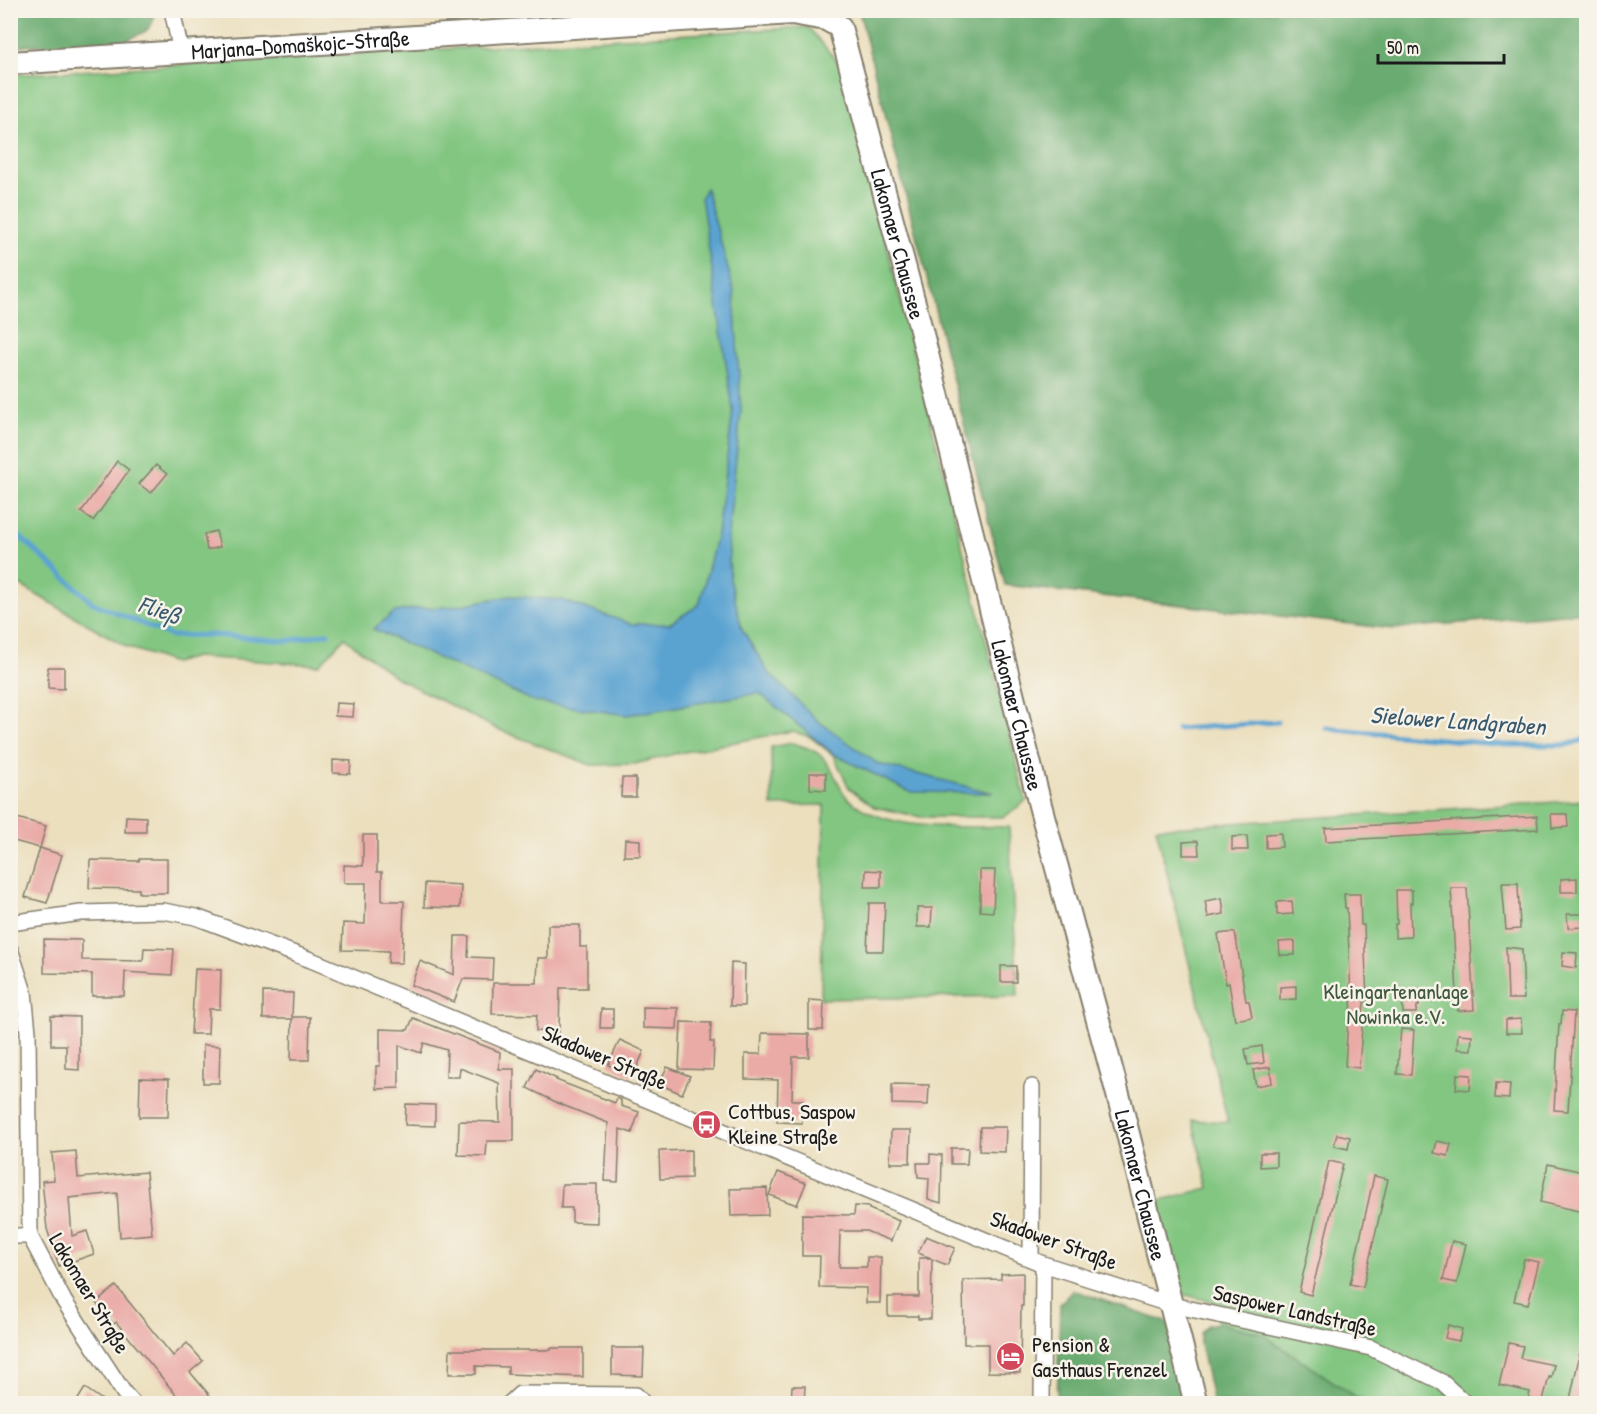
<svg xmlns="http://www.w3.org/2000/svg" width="1597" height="1414" font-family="'Patrick Hand',sans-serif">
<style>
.green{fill:#82c681;stroke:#4f714e;stroke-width:1.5}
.forest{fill:#69ab6f;stroke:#426446;stroke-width:1.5}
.water{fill:#5aa3d1;stroke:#3b6076;stroke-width:1.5}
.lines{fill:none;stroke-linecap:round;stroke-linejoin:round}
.stream{stroke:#5aa3d1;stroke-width:5}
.building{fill:#eaaba7}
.street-casing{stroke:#847e6d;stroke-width:18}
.secondary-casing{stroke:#847e6d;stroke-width:26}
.street{stroke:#fff;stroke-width:15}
.secondary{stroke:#fff;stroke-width:22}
.labels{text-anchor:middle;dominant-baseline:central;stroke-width:5;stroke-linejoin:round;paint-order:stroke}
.street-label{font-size:22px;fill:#1c1c1c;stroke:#f7f3e8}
.park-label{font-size:22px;fill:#40583f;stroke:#f7f3e8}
.poi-label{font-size:22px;fill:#1c1c1c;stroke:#f7f3e8;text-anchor:start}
.water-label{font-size:24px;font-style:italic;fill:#38596d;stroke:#f7f3e8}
</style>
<rect width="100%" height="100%" fill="#f7f3e8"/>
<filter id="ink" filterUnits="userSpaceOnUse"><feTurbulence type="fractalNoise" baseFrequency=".0167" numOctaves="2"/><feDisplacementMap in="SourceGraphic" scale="12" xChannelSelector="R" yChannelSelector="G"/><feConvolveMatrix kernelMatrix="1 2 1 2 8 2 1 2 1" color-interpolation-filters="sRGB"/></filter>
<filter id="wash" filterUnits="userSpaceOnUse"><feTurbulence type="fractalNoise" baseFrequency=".008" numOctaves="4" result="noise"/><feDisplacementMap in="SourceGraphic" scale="24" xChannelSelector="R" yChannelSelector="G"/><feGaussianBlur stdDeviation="1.35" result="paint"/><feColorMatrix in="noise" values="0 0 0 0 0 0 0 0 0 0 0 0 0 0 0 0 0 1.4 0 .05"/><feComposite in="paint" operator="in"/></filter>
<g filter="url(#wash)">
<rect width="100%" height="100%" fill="#ebdfbe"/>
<g class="green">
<path d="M808 27 842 67 1026 801 1004 817H921L874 807 849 788 834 756 810 737 792 731 674 754 635 764 591 765 497 729 397 678 344 638 319 665 195 657 174 663 127 647 11 580V75Z"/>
<path d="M792 743C818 750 824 755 836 778 839 783 841 790 845 795 880 834 961 826 1009 827L1018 996 821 999 824 805 772 806 771 747Z"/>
<path d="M1586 800V1403H1365L1260 1333 1218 1323V1303L1177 1293 1157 1201 1209 1188 1192 1120 1228 1122 1156 828Z"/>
</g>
<g class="forest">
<path d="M14 11V10L156 11 152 24 146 31 125 41 17 46Z"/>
<path d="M859 11H1586V612L1394 629 1005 585Z"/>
<path d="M1073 1290 1169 1323 1188 1403 1057 1404 1060 1304Z"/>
<path d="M1218 1323 1260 1333 1365 1403H1213L1200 1344V1333L1208 1325Z"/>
</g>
<path class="water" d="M706 188 734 291 741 411 728 535 730 579 742 629 768 672 818 721 878 764 993 793 910 792 835 755 759 693 627 715 536 702 373 629 395 612 420 608 450 607 510 596 561 600 631 624H669L699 605 717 534 733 410 701 197Z"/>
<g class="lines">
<g class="stream">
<path d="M10 528 93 603 171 636 213 635 287 641 328 633"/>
<path d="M1326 728 1505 745H1566L1586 739"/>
<path d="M1177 729 1277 722"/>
</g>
</g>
<g id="blocks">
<g class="building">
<path d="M117 461 129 470 93 521 81 512Z"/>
<path d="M156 465 167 474 151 493 139 484Z"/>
<path d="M216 531 220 547 207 550 204 534Z"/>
<path d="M48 667H64V689L48 688Z"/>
<path d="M336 703 354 704 353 717 335 716Z"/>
<path d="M333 760 351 761 350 774 333 773Z"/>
<path d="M810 773H826V790L810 789Z"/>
<path d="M622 778H636V797H621Z"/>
<path d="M1551 814H1567L1568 827 1552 828Z"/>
<path d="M10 816 46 826 40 848 10 840Z"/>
<path d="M126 816 146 817V832H125Z"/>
<path d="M1537 816 1538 829 1326 841 1325 828Z"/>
<path d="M1281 833 1282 847 1266 848V834Z"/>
<path d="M363 835H377V872H382V901H404L402 963H388L389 951 342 950 343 923 365 924 366 883H344V865L363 866Z"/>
<path d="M1247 836 1248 850H1232V837Z"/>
<path d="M625 839 640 840V856H624Z"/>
<path d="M1198 841 1199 855H1183V842Z"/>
<path d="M40 848 62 855 47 903 25 897Z"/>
<path d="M139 859H167V893H139V889L89 888 90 860 139 861Z"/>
<path d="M866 870 881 871V887H865Z"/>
<path d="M980 870H995L993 912 980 911Z"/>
<path d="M1577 878V892H1561V879Z"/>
<path d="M425 883 461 885 460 908 424 907Z"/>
<path d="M1502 883H1518L1520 929 1506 930Z"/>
<path d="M1451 888H1467L1474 1010 1458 1011Z"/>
<path d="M1396 890H1412V903H1410L1411 937 1395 938V924H1397Z"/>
<path d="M1344 894H1360L1361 925H1364L1367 1002H1364L1359 1068 1345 1066 1348 1019 1352 1020 1347 908H1345Z"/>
<path d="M1222 898 1224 914 1208 917 1205 901Z"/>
<path d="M1292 901 1293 914 1277 915V902Z"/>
<path d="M869 903H885L883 951H867Z"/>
<path d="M917 908H932L931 927H917Z"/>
<path d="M1567 914H1583V927L1568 928Z"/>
<path d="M548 925H580V947H587V988H560L559 1032 536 1031 537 1015 492 1014 493 983H537L538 958H548Z"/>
<path d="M1235 932 1246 1001H1249L1252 1017 1235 1020 1229 983 1226 984 1218 934Z"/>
<path d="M455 936H469L468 957 493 958 492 980 463 979 454 1002 411 985 420 961 454 975Z"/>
<path d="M44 939 82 940V960L143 961 144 948 174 949 172 975 125 972 124 996H92V974L44 973Z"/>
<path d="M1295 941V955H1280L1279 942Z"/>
<path d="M1506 947 1522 949 1524 999H1508Z"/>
<path d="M1563 952 1577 953 1576 968 1562 966Z"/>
<path d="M731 963 745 964 744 1006H730Z"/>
<rect x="1001" y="966" width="15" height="16"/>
<path d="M195 969 221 970 220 1009H209L208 1034H191Z"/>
<path d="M1296 986V999L1280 1000V987Z"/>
<path d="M263 992 293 993 292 1017H310L309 1060H291L292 1019H263Z"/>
<path d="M1402 993H1418L1419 1006H1417L1416 1013H1403Z"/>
<path d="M809 1000 824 1001 823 1030H809Z"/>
<path d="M643 1007 678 1008 677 1029 643 1028Z"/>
<path d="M601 1009H613V1028H600Z"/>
<path d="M1562 1011 1574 1012 1568 1111 1554 1110 1559 1024H1561Z"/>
<path d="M51 1016 79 1017V1070L66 1069V1045H51Z"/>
<path d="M413 1018 500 1052 499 1069H514V1141H487L486 1156 458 1155 459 1121 500 1122 499 1083 460 1068 459 1077H446L447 1050 424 1043 421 1053 399 1045V1088L376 1089V1066H380V1029L408 1030Z"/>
<path d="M1521 1019 1522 1033H1506V1020Z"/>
<path d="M681 1022 711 1023 710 1042H714L713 1070 679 1069Z"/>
<path d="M1401 1029 1414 1030 1411 1075 1397 1074Z"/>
<path d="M762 1033 809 1034V1057H793L792 1100H803L802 1123 777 1122 778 1080 745 1079V1054H761Z"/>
<path d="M1458 1034 1472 1035 1471 1050 1457 1049Z"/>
<path d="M620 1040 644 1051 633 1076 608 1065Z"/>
<path d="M203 1045 220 1046 219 1083H203Z"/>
<path d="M1262 1046 1264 1063 1248 1065 1245 1049Z"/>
<path d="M667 1067 690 1076 682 1094 659 1084Z"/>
<path d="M1270 1067 1272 1083 1256 1086 1253 1070Z"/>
<path d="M536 1069 557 1079 556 1080 615 1103 617 1098 621 1100V1106L639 1112 632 1133 620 1129 618 1182 605 1181 608 1123 560 1104 527 1088Z"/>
<path d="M1457 1074 1471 1075 1470 1090 1456 1089Z"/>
<path d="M140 1078 169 1079 168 1117H139Z"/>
<path d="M1496 1083 1510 1084 1509 1099 1495 1098Z"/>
<path d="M892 1084 929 1085 928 1105 892 1104Z"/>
<path d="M406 1104 435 1105V1126L405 1125Z"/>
<path d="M980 1127H1006L1005 1152 979 1151Z"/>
<path d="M891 1130H911L910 1163H890Z"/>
<path d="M1337 1134 1350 1137 1348 1149 1334 1146Z"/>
<path d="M1437 1141 1451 1144 1448 1156 1434 1153Z"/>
<path d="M951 1148H968L967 1164H951Z"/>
<path d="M691 1150V1178L660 1179 659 1151Z"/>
<path d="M76 1151 78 1178 146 1172 152 1234 120 1237 117 1193 69 1198 72 1236 87 1231 94 1254 59 1266 47 1229 42 1181 54 1180 52 1153Z"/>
<path d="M1260 1153H1276V1166L1260 1167Z"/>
<path d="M930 1154 942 1155 941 1203 928 1199 929 1178 918 1177 917 1163H930Z"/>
<path d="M1329 1161 1343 1164 1311 1295 1299 1292Z"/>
<path d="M1548 1164 1587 1173V1213L1540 1202Z"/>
<path d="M778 1172 806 1183 797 1205 769 1195Z"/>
<path d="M1374 1176 1388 1179 1363 1287 1350 1284Z"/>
<path d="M562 1184H597V1223L572 1222V1208H561Z"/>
<path d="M767 1188 768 1215 731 1216 730 1189Z"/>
<path d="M855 1206 869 1207V1209L899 1221 891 1241 866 1231H840L839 1267H867V1257H881L880 1303H866V1288L819 1287 820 1256H802V1214L854 1215Z"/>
<path d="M926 1236 955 1248 947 1265 932 1259 931 1319H918V1316H888V1297H919V1258H931L918 1253Z"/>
<path d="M1452 1241 1466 1244 1457 1283 1443 1280Z"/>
<path d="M1524 1259 1539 1262 1528 1304 1514 1301Z"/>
<path d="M1023 1273V1306H1021L1020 1373 988 1372V1344H964L963 1280 1001 1279V1274Z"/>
<path d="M116 1286 173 1356 187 1343 203 1361 190 1372 217 1404H168L177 1396 116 1322 114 1324 96 1303Z"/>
<path d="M1448 1325 1462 1329 1459 1341 1445 1338Z"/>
<path d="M1509 1343 1523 1346 1520 1358 1554 1365 1551 1378 1549 1377 1542 1404 1528 1401 1530 1392 1499 1385Z"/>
<path d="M551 1348H583V1377L508 1374V1367L476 1366V1374H449L450 1350H551Z"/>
<path d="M612 1348H644L643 1376 612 1375Z"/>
<path d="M1581 1348 1587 1349V1388L1583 1404H1569Z"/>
<path d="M792 1386H805L804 1404H791Z"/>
<path d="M85 1388 108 1404H75Z"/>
</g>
</g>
</g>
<g filter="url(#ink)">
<use href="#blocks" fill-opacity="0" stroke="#847e6d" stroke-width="1.5"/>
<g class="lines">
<defs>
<g id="street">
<path d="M172 10 181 52"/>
<path d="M10 923 81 913 163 911 196 917 311 960 1043 1264 1172 1305 1371 1348 1442 1382 1466 1404"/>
<path d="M10 949 24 992 28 1032 30 1236 64 1301 124 1393 134 1404"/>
<path d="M10 1236H30"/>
<path d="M1031 1259 1032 1087"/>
<path d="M509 1404 520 1394 636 1395 644 1404"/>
<path d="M1042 1404 1043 1264"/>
</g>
<g id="secondary">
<path id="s1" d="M10 63 792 13 826 19 840 27 917 314 1040 805 1120 1102 1196 1404"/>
</g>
</defs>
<use href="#street" class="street-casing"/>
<use href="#secondary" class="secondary-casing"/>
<use href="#street" class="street"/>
<use href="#secondary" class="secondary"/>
</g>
</g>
<defs>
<symbol id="bus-disc" viewBox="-11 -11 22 22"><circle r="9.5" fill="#d1495b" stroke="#f7f3e8"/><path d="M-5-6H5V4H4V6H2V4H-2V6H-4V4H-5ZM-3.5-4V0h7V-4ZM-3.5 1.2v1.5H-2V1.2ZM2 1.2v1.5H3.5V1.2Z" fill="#fff"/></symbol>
<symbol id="hotel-disc" viewBox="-11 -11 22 22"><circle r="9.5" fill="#d1495b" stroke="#f7f3e8"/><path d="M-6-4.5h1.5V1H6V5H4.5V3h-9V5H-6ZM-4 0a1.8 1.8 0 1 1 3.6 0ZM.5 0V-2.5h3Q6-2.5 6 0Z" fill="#fff"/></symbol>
</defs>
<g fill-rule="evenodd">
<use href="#bus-disc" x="690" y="1108" width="33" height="33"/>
<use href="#hotel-disc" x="994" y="1340" width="33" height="33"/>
</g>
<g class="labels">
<g class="street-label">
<text stroke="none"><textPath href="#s1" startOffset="291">Marjana-Domaškojc-Straße</textPath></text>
<text stroke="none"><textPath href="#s1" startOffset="1059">Lakomaer Chaussee</textPath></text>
<text stroke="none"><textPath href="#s1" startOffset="1545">Lakomaer Chaussee</textPath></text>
<text transform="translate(605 1057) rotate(23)">Skadower Straße</text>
<text stroke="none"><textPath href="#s1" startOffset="2031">Lakomaer Chaussee</textPath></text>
<text transform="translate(1054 1240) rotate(20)">Skadower Straße</text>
<text transform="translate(90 1293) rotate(59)">Lakomaer Straße</text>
<text transform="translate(1295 1310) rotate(13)">Saspower Landstraße</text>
</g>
<g class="park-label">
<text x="1396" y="991">Kleingartenanlage<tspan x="1396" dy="25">Nowinka e.V.</tspan></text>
</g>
<g class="poi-label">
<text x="728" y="1111">Cottbus, Saspow<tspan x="728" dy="25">Kleine Straße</tspan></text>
<text x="1032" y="1344">Pension &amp;<tspan x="1032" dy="25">Gasthaus Frenzel</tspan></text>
</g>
<g class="water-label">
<text transform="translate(160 609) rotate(18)">Fließ</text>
<text transform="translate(1458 720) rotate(4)">Sielower Landgraben</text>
</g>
</g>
<rect width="1597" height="1414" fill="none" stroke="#f7f3e8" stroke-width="36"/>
<path d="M1378 54v9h126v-9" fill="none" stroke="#1c1c1c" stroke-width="3"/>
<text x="1387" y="54" font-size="18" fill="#1c1c1c" stroke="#f7f3e8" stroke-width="4.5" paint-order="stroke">50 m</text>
</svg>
